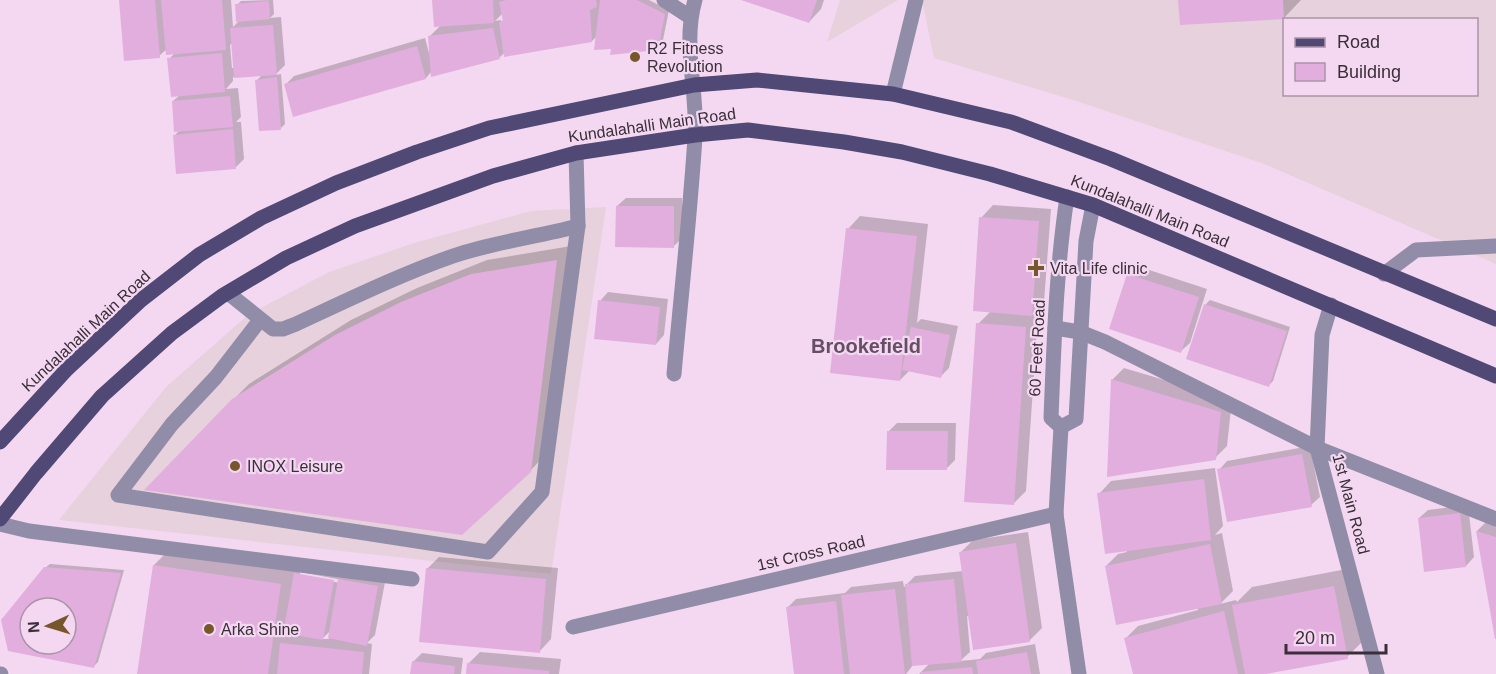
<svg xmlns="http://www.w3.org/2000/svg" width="1496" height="674" font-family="Helvetica,sans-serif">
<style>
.commercial{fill:#e7d1dd;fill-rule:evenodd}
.shadow{fill:#0003;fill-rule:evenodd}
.building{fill:#e2aede;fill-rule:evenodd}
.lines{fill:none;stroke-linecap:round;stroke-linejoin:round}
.minor{stroke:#918da8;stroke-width:15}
.major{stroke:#504875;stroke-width:15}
.poi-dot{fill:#77562c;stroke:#f4d8f1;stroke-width:2}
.labels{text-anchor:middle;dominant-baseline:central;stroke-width:4.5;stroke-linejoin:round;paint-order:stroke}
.poi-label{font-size:16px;fill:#3a2f39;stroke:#f4d8f1;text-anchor:start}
.street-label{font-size:16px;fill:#3a2f39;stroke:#f4d8f1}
.quarter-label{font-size:20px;font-weight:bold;fill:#664e64;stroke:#f4d8f1}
</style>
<rect width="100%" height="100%" fill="#f4d8f1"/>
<g class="commercial">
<path d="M840 0H898L827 42Z"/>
<path d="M922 0H1496V264L1264 164 1073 100 934 58ZM1284 20H1476V94H1284Z"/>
<path d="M606 207 551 574 59 520 166 387 249 314 329 272 414 243 531 211Z"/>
</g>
<g class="shadow">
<path d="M121 0H231L233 27 240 20 237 5 241 1 273 0 274 14 270 18 281 17 285 65 275 75 281 74 285 124 281 128 257 80 263 74 233 77V81L226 89 238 88 241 117 236 122H241L244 159 235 168 175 135 180 130 173 101 180 95 169 59 175 53 167 49 159 56ZM233 42 235 68H232L230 45Z"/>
<path d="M434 0H649L669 10 662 45 657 49 613 48 597 36 592 41 505 52 500 57 432 71 426 78 285 85 294 76 425 38 429 53 430 36 441 25ZM503 13 504 19 501 22V20L495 21Z"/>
<path d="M744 0H824L821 9 809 22Z"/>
<path d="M1180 0H1301L1284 18Z"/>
<path d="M626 198H682V238L673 247 617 206Z"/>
<path d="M993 205 1051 209 1044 302 1032 314 1038 315 1026 491 1014 503 978 324 991 311 981 218Z"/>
<path d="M860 216 928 224 917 323 921 319 958 326 949 368 941 376 910 370 900 380 848 229Z"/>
<path d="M571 246 545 455 530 471 233 400 249 384 351 320 417 288 487 260Z"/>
<path d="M1137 266 1207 289 1190 343 1181 351 1129 275Z"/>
<path d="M608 292 668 299 664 335 656 344 600 301Z"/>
<path d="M1210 300 1290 327 1273 381 1269 385 1188 358 1206 304Z"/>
<path d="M1124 368 1232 400 1227 446 1215 458 1112 380Z"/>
<path d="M897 423H956L955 460 946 469 888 432Z"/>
<path d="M1310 446 1320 497 1311 505 1219 470 1227 461Z"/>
<path d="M1215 468 1223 526 1215 535 1222 533 1233 591 1220 604 1236 600 1237 602 1252 587 1352 568 1365 639 1347 657 1258 674H1134L1126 638 1138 626 1198 610V608L1106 566 1118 554 1127 552 1099 494 1111 481Z"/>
<path d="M1468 505 1474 557 1466 566 1419 518 1428 510Z"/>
<path d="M1489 519 1496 522V637L1477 531Z"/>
<path d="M1028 532 1042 628 1029 641 967 616 970 652 960 661 980 659 986 653 1035 644 1040 674H919L930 663 913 665 906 674H795L787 608 796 599 845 593 851 587 903 581 904 587 915 576 963 571 961 552 973 540Z"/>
<path d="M172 547 342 572 340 578 348 571 386 577 375 635 367 643 372 644 369 674H139L154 565ZM300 572 342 580 341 583 300 576ZM331 630 329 639H322ZM288 632 298 634V636L288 635Z"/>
<path d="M439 557 558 568 551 639 539 652 427 569Z"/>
<path d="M50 564 124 570 98 662 94 666 9 650 45 568ZM30 608H66V644H30Z"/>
<path d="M480 652 561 659 559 674H467L468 664Z"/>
<path d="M422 653 463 658 461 674H412L413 662Z"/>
</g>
<g class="building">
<path d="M119 0H155L160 58 124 61Z"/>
<path d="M161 0H222L226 50 166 55Z"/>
<path d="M432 0H493L494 23 434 27Z"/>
<path d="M506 0H596L597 7 590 10 592 42 504 57 499 22 503 21 499 2Z"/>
<path d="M600 0H637L665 14 658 50 610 55 611 49 594 50Z"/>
<path d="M741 0H817L809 23Z"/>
<path d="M1178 0H1283L1284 19 1180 25Z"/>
<path d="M269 1 270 19 236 22 235 4Z"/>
<path d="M273 25 277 75 234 78 230 28Z"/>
<path d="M493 28 500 59 431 77 428 36Z"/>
<path d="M417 46 426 79 293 117 284 84Z"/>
<path d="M222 53 225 92 171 97 167 58Z"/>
<path d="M277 77 281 130 259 131 255 80Z"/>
<path d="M230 96 233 127 174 132 172 101Z"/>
<path d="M233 129 236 169 176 174 173 135Z"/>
<path d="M616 206H674V248L615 247Z"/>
<path d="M979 217 1039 221 1032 316 973 311Z"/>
<path d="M846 228 917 236 900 381 830 373Z"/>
<path d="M557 260 531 472 462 535 144 490 232 399 335 335 401 302 471 274Z"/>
<path d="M1127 274 1199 297 1181 353 1109 329Z"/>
<path d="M598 300 660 307 656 345 594 339Z"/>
<path d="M1204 304 1287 331 1269 387 1186 359Z"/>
<path d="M976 323 1026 327 1014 505 964 502Z"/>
<path d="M911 327 950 335 941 378 902 370Z"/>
<path d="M1111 379 1221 412 1216 460 1107 477Z"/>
<path d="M887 431H948L947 470H886Z"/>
<path d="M1302 454 1312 507 1227 522 1217 469Z"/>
<path d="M1204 479 1211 540 1105 554 1097 493Z"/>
<path d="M1460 513 1466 567 1424 572 1418 518Z"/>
<path d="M1476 531 1496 537V639H1495Z"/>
<path d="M1016 543 1030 642 973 650 959 552Z"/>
<path d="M1210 544 1222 604 1116 625 1105 566Z"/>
<path d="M153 565 281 584 268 674H137Z"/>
<path d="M44 567 121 573 94 668 8 651 1 620ZM30 608H66V644H30Z"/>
<path d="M426 568 546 579 540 653 419 642Z"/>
<path d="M294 573 334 580 323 640 283 633Z"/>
<path d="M338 579 378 586 367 646 328 638Z"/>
<path d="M954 579 962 662 912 666 905 584Z"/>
<path d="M1334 586 1348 659 1266 674H1245L1232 605Z"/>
<path d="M895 589 905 674H850L841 595Z"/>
<path d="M836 601 844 674H794L786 607Z"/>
<path d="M1224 611 1238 674H1133L1124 638Z"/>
<path d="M280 643 364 652 362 674H277Z"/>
<path d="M1027 652 1031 674H978L976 661Z"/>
<path d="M412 661 455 666 454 674H410Z"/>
<path d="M467 663 549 671V674H466Z"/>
<path d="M972 667 973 674H921V672Z"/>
</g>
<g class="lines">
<g class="minor">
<path d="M664 0 690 17"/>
<path d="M893 94 916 0"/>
<path d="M1384 274 1416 250 1496 246"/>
<path d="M228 293 273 329H283L296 324C348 300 399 275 453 256 494 242 537 237 578 226"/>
<path d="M1331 305 1322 335 1317 448 1377 674"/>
<path d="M260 320 216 377 172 424 118 495 488 552 542 492 578 226 576 153"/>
<path d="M1055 328 1080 332 1105 342 1317 448 1496 519"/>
<path d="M674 374C681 295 690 216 695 137 698 91 682 45 695 0"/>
<path d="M1061 427 1056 514 1079 674"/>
<path d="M1061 427 1051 418C1054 344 1056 270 1067 197"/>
<path d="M1061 427 1076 419 1086 241 1093 205"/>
<path d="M0 524 29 531 412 579"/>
<path d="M573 627 1056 514"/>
<path d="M0 674H1"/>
</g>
<g class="major">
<path d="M0 442 67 369 141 300 199 255 261 218 336 183 417 152 489 128 694 85 757 80 893 94 1011 122 1111 159 1496 319"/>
<path d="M0 519 36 473 102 396 172 333 222 296 286 258 355 226 493 176 576 153 695 135 748 130 844 142 902 152 990 174 1093 205 1496 376"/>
</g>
</g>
<g class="poi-dot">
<circle cx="635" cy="57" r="6"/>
<path d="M1033 259h6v6h6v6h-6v6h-6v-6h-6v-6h6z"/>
<circle cx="235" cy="466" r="6"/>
<circle cx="209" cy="629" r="6"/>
</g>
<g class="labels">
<g class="poi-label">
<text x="647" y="48">R2 Fitness<tspan x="647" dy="18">Revolution</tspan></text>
<text x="1050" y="268">Vita Life clinic</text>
<text x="247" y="466">INOX Leisure</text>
<text x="221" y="629">Arka Shine</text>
</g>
<g class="street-label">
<text transform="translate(652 125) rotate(-8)">Kundalahalli Main Road</text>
<text transform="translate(1150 211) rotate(22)">Kundalahalli Main Road</text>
<text transform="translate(86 331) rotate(-43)">Kundalahalli Main Road</text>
<text transform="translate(1037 348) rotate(-87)">60 Feet Road</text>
<text transform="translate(1351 504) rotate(75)">1st Main Road</text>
<text transform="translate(811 553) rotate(-13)">1st Cross Road</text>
</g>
<g class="quarter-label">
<text x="866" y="346">Brookefield</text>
</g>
</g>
<rect x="1283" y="18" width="195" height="78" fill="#f4d8f1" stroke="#aa94a7" stroke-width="1.5"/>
<rect x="1295" y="38" width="30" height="9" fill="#504875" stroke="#aa94a7" stroke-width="1.5"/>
<text x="1337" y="48" font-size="18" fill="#3a2f39">Road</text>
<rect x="1295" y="63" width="30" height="18" fill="#e2aede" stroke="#aa94a7" stroke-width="1.5"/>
<text x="1337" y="78" font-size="18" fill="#3a2f39">Building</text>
<g transform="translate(48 626) rotate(266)"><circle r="28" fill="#f4d8f1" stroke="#aa94a7" stroke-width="1.5"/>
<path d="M0-4.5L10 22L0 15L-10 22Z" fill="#77562c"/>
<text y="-9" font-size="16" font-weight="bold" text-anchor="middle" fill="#3a2f39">N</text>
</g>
<path d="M1286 644v9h100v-9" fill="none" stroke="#3a2f39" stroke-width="3"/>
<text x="1295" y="644" font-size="18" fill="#3a2f39" stroke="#f4d8f1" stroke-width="4.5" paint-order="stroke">20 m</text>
</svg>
